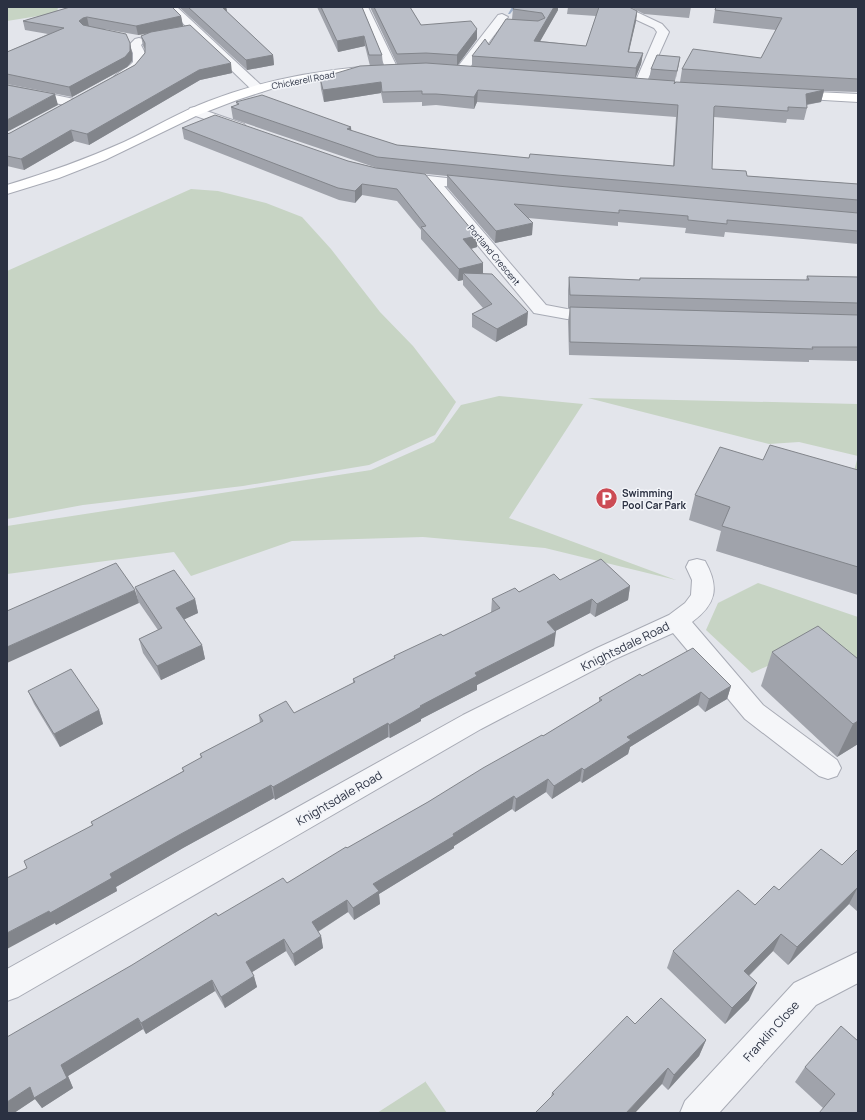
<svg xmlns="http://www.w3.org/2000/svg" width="865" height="1120" font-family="Manrope,sans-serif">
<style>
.green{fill:#c7d4c4}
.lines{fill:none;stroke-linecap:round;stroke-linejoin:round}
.stream{fill:#9fb0c9;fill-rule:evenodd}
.minor-casing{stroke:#a8abb5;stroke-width:2}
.secondary-casing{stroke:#a8abb5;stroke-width:2}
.minor{fill:#f5f6f9;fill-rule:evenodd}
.secondary{fill:#fff;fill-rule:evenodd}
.wall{fill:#a0a3ab}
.shaded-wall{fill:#82858b}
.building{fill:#babec7;stroke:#82858b}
.labels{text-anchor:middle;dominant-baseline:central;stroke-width:3;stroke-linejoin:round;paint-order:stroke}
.far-street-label{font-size:9px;fill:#2b3142;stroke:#f2f4f8}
.poi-label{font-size:10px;font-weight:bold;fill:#2b3142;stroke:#f2f4f8;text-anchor:start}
.near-street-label{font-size:12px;fill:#2b3142;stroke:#f2f4f8}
</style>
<rect width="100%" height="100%" fill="#e3e5eb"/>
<g class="green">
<path d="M7 7H58L57 13 7 21Z"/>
<path d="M191 189 218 191 266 203 302 217 331 249 380 312 413 346 456 402 435 435 369 465 243 486 83 505 7 519V271Z"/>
<path d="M499 396 583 404 509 518 676 580 545 548 423 537 292 541 191 576 174 552 7 574V526L371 470 434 442 461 405Z"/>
<path d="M588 398 858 404V493L849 490 858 456 799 442 769 444Z"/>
<path d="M758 583 858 617V668L805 649 752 673 706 630 718 603Z"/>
<path d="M425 1081 447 1113H377L425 1082Z"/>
</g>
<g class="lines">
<path class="stream" d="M512 7H516L510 14H508Z"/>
<defs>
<g id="minor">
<path d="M166 7H177L262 86 264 89 262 92H254Z"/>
<path d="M358 7H368L398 69 396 72H388L386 69Z"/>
<path d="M612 7H626L662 24 669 32 644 88H636L634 85 657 32 654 28 613 9Z"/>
<path d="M502 14 508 17 464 75H456L454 72 456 69 498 15Z"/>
<path d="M139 38 143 39 145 41 141 45 145 53V63C138 72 126 85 114 82L112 79C117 72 127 69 133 62V53L129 45 135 39Z"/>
<path d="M7 85 74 99 79 100 80 103 79 106 74 107 7 93Z"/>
<path d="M195 107 244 124 246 127 244 130 239 131 190 114 188 111 190 108Z"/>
<path d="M402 173 482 182 484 185 482 188 477 189 444 186 546 305 567 309 606 311 609 315 606 319 600 320 567 319 534 313 427 184 397 180 395 177 397 174Z"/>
<path d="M697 559 705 561C720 588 716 604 692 622L763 705 837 760 841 768 837 776 828 779 819 776 745 719 673 633 613 660 481 729 18 997 7 1001V969L463 715 597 648 669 615 685 603 691 595 692 580 686 567 689 561Z"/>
<path d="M858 952V983L816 1005 719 1113H680L685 1101 794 983Z"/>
</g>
<g id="secondary">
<path d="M360 67 364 68 366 71 364 74 305 82 271 89 237 100 198 115 105 160 59 178 7 194V185C47 173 86 159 124 142 152 129 179 112 209 101 257 82 309 72 360 67Z"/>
<path d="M794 91 858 94V102L790 98 788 95 790 92Z"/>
</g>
</defs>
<use href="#minor" class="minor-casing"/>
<use href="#secondary" class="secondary-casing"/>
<use href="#minor" class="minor"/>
<use href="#secondary" class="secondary"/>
</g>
<g class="wall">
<path d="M70 7 181 16 183 26 232 73 200 80 89 145 74 141 24 170 7 166V134L10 133 135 65 145 53V49L143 46 141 36 146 34 138 35 104 29 130 43 132 53V61L127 67 72 97 7 84V52L48 34 25 30 23 21Z"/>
<path d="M179 7H226L227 11H226L273 55 274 65 247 70Z"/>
<path d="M317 7H362L382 55 383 65 397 64 370 7H410L421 25 477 29V39L457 66 472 67V56L489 45 512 19 513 9 514 7H558V10L540 41 586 46 596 16 567 14 568 7H629L637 11 636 21 629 52 643 53 641 64 635 79 649 80 651 69 680 57 678 68 674 84 680 82 682 69 761 58 776 30 713 23 715 10 858 7V92L824 91 821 102 807 105V108L804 120 787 119 786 123 714 117 712 169 747 176 858 184V244L725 232 724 237 685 233 686 228 618 222V226L528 218 532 235 495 243 447 187V176L387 170 477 236V247L471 249 483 273 527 325 496 342 472 327V314L483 308 463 285V280L458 281 421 239V230L397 201 362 195 355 203 339 200 184 139 182 128 348 161 377 168 233 119 231 107 237 105 236 102 351 131 397 145 529 158 673 166 676 117 477 102 474 109 436 105 422 106V102L383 103 381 93 324 102 321 89 320 78 370 66 365 46 338 52Z"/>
<path d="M630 7H691L689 18 644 14Z"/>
<path d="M807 276 858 277V361L809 360V362L569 355 568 321 570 308H568V290L569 277 639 280 640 278 806 280Z"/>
<path d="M763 460 858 470V595L716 551 721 531 689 520 695 495Z"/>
<path d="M560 580 630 586 628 600 595 617 590 613 555 631 554 646 477 685V690L421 719V721L390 738 388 737 275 800 274 798 183 848 116 887 117 891 56 925 27 868 92 825 91 822 183 771 182 768 201 758 200 754 260 723 259 715 294 713 353 683V679L394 658V656L443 636 491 613 492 599Z"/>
<path d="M135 587 195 599 198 613 184 619 202 645 205 659 161 680 143 653 139 639 158 630 138 601Z"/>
<path d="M772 652 858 659V744L837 757 761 686Z"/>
<path d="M642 676 731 686 727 699 705 712 698 705 630 747 628 754 582 783 580 781 552 799 546 792 515 812 512 809 454 846V848L379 894 380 904 354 920 348 912 318 932 321 936 323 948 295 966 286 951 252 972 257 987 225 1008 215 991 146 1034 143 1029 68 1076 73 1088 42 1108 35 1099 14 1113H7L218 916 287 883 543 736 599 702V698Z"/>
<path d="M28 691 99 710 103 724 60 747 34 704Z"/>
<path d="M858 849V912L849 904 788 965 773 951 749 976V1000L725 1024 667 968 673 951 755 905 779 890 842 865Z"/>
<path d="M635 1024 706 1040 699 1056 668 1090 662 1084 551 1097 552 1093Z"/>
<path d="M805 1067 858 1113 823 1108 795 1082Z"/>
</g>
<g class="shaded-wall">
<path d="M218 7H226L227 11 219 13Z"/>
<path d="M554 7H558V10L534 52V41Z"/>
<path d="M637 11 636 21 626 63 628 52Z"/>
<path d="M181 16 183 26 138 35 136 26Z"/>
<path d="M87 17 89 27 85 28 79 21 83 18Z"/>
<path d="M477 29V39L457 66V55Z"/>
<path d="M364 36 365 46 338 52 337 41Z"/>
<path d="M130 43 132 53V61L127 67 72 97 69 87Z"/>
<path d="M643 53 641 64 635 79 636 68Z"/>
<path d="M273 55 274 65 247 70 246 60Z"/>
<path d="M680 57 678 68 675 82 677 71Z"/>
<path d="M231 63 232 73 200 80 89 145 87 134 199 70Z"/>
<path d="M381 82V93L324 102 323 90Z"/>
<path d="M478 90 477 102 474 109V97Z"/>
<path d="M824 90 821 102 803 105 806 94Z"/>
<path d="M55 94 58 105 7 132V120Z"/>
<path d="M351 127 352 139 347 129Z"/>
<path d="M71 130 74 141 24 170 21 159Z"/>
<path d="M362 184V195L355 203V191Z"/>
<path d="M533 223 532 235 495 243 496 231Z"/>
<path d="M477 236V247L463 251V239Z"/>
<path d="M483 263V275L463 273V280L458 281 459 269Z"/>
<path d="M528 312 527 325 496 342 497 329Z"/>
<path d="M630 586 628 600 595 617 597 604Z"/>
<path d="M135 590 139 603 7 663V647Z"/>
<path d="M195 599 198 613 179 622 176 608Z"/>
<path d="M592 599 590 613 546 636 547 622Z"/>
<path d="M556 632 554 646 477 685V690L421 719V721L390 738 389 725 475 673Z"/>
<path d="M202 645 205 659 161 680 157 666Z"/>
<path d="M731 686 727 699 705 712 709 699Z"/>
<path d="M701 692 698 705 630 747 628 754 582 783 584 770 627 737Z"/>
<path d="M99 710 103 724 60 747 54 734Z"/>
<path d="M858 721V744L837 757 853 724Z"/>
<path d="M388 723V737L275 800 273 787Z"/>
<path d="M582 768 580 781 552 799 554 786Z"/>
<path d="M548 779 546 792 515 812 516 799Z"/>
<path d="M271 785 274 798 183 848 116 887 117 891 56 925 55 923 7 949V933L49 911 110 874 179 835Z"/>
<path d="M514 796 512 809 454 846V848L379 894 380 904 354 920 353 908 373 884Z"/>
<path d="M858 887 849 904 788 965 797 947Z"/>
<path d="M347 900 348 912 314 934 312 922Z"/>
<path d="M781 934 773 951 736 988 744 971Z"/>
<path d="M321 936 323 948 295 966 293 954Z"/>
<path d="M284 939 286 951 249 974 246 962Z"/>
<path d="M254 976 257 987 225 1008 221 997Z"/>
<path d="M212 980 215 991 146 1034 141 1023Z"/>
<path d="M757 983 749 1000 725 1024 732 1008Z"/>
<path d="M138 1018 143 1029 68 1076 73 1088 42 1108 35 1099 14 1113H7V1102L61 1065Z"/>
<path d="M706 1040 699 1056 668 1090 674 1075Z"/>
<path d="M668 1068 662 1084 635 1113H626Z"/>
</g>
<g class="building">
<path d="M70 7H172L181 16 136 26 87 17 83 18 79 21 83 25 126 34 130 43V51L125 57 69 87 7 74V52L64 28 23 21Z"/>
<path d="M188 7H222L273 55 246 60Z"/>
<path d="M321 7H362L382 55H369L364 36 337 41Z"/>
<path d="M374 7H410L421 25 471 21 477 29 457 55 426 53 397 54Z"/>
<path d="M514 7H554L534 41 586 46 599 7H629L637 11 628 52 643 53 636 68 472 56 485 39 489 45 506 19 538 21 545 18 542 13 513 9Z"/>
<path d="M716 7H858V79L682 69 693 49 761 58 782 18 715 10Z"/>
<path d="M190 25 231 63 199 70 87 134 71 130 21 159 7 156V134L10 133 135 65 145 53V43L141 36 151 32Z"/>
<path d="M657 55 680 57 677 71 651 69Z"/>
<path d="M426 63 675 81 674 84 676 82 824 90 806 94 807 108 788 107V111L715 106 714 107 712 169 746 171 747 176 858 184V200L557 175 377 157 231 107 239 104 236 102 262 95 351 127 347 129 397 145 529 158 530 154 674 166 678 105 478 90 474 97 436 94H422V91L382 92 381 82 323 90 320 78 360 66Z"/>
<path d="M7 85 55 94 7 120Z"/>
<path d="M215 115 348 161 376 168 425 174 477 236 463 239 483 263 459 269 421 227 426 226 397 189 362 184 355 191 338 188 182 128Z"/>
<path d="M447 175 557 186 858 213V231L727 220V224L688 220V216L619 210V213L514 204 533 223 496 231Z"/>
<path d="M463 273 492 274 528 312 497 329 472 314 492 304Z"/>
<path d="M807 276 858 277V303L570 295 569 277 640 280V278L809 280Z"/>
<path d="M570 307 858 315V347H812L813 349 570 342Z"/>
<path d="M770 445 858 470V567L722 526 730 507 695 495 720 447 763 460Z"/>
<path d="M601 559 630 586 597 604 592 599 547 622 556 632 475 673 477 676 420 706 421 707 389 725 388 723 273 787 271 785 179 835 110 874 112 878 50 913 49 911 7 933V878L27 868 24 861 93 825 91 822 184 771 182 768 202 757 200 754 263 721 259 715 286 701 294 713 355 682 353 679 395 658 394 656 441 634 443 636 500 608 492 599 515 588 519 592 554 574 560 580Z"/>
<path d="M116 563 135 590 7 647V611Z"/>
<path d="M174 570 195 599 176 608 202 645 157 666 139 639 162 628 135 587Z"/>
<path d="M818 626 858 659V721L853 724 772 652Z"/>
<path d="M693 648 731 686 709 699 701 692 627 737 631 740 584 770 582 768 554 786 548 779 516 799 514 796 453 834 454 836 373 884 379 891 353 908 347 900 312 922 321 936 293 954 284 939 246 962 254 976 221 997 212 980 141 1023 138 1018 61 1065 67 1078 34 1098 30 1087 7 1102V1037L132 965 216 913 218 916 283 878 287 883 346 847 347 848 428 802 483 768 542 735 543 736 602 700 599 698 640 674 642 676Z"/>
<path d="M71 669 99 710 54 734 28 691Z"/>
<path d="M821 849 842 865 858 849V887L797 947 781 934 744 971 757 983 732 1008 673 951 738 890 755 905 774 886 779 890Z"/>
<path d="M661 998 706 1040 674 1075 668 1068 626 1113H535L554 1094 552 1093 627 1016 635 1024Z"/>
<path d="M841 1026 858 1041V1113H819L835 1094 805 1067Z"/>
</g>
<defs>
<symbol id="parking-disc" viewBox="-11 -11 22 22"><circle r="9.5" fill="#cc4b54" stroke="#f2f4f8"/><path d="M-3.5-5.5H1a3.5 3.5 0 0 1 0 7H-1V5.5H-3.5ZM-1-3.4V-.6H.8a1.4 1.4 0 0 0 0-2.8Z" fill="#fff"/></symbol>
</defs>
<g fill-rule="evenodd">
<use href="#parking-disc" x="594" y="486" width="25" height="25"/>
</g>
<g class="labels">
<g class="far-street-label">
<text transform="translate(303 80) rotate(-11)">Chickerell Road</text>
<text transform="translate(494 255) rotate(50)">Portland Crescent</text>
</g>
<g class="poi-label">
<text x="622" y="493">Swimming<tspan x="622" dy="12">Pool Car Park</tspan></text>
</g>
<g class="near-street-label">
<text transform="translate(625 646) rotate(-26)">Knightsdale Road</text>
<text transform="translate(339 798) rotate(-30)">Knightsdale Road</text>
<text transform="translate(771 1031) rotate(-48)">Franklin Close</text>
</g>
</g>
<rect width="865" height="1120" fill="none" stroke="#2b3142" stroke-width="16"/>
</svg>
